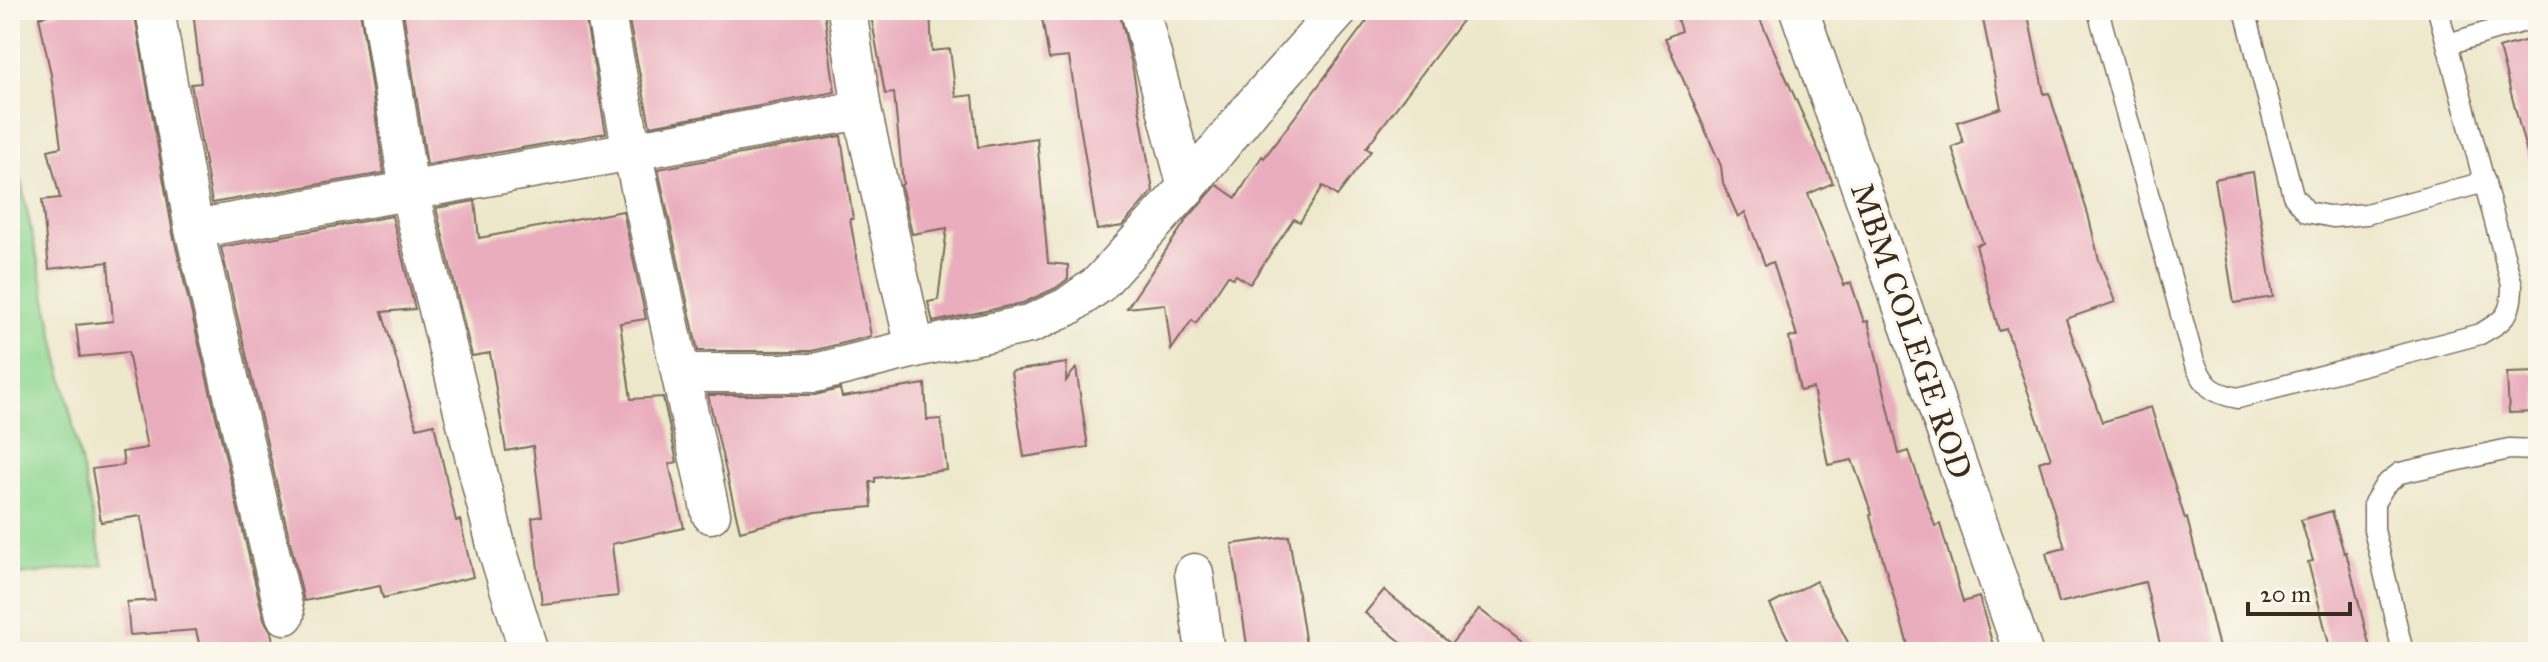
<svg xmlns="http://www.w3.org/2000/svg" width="2548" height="662" font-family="'IM FELL Great Primer',serif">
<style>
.green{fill:#8fd792;stroke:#658058;stroke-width:2}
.building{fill:#eaadbe}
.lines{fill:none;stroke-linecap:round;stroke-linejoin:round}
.service-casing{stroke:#796c5b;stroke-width:23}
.minor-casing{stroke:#796c5b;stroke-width:41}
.service{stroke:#fff;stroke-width:20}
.minor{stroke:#fff;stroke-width:38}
.labels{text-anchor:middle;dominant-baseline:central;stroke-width:6;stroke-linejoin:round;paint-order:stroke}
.street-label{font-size:32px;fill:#3b2a1e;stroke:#fbf7ec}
</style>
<rect width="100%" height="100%" fill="#fbf7ec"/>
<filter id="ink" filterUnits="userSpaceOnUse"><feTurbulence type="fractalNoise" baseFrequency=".0125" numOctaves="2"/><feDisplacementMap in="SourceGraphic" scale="16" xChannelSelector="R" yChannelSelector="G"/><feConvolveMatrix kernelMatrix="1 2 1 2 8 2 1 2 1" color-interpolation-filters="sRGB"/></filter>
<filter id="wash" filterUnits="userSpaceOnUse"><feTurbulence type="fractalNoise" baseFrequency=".006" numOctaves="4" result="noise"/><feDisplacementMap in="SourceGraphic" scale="32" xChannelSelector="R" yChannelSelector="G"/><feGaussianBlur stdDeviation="1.8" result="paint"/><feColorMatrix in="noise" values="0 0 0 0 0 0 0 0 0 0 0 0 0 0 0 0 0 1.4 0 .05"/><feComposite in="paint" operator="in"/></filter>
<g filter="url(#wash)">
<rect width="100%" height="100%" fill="#ede7cb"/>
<path class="green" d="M10 131 103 565 10 576Z"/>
<g id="blocks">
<g class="building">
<path d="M68 10H134L173 234 264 620 271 631 275 652H201L196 630 130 635 127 602 155 600 141 516 101 522 92 469 124 465 122 452 147 448 128 352 80 357 76 325 113 321 108 262 49 269 42 200 60 198 48 150 61 147 51 75 39 17Z"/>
<path d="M193 10H360L384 173 212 203 191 84 201 83Z"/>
<path d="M511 10H584L606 133 427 165 403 11Z"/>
<path d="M627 10H824L835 92 650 126Z"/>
<path d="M870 10H930L932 51 950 49 956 97 973 95 978 147 1037 138 1048 263 1068 265V279L1056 288 1023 303 933 322 928 302 938 300 947 228 912 234 901 185 903 184 894 93 885 94Z"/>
<path d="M1048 10H1119L1133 70 1153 191 1122 226 1097 230 1069 57 1049 59 1042 18H1049Z"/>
<path d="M1375 10H1470L1366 148 1371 151 1337 196 1323 186 1300 222 1294 219 1250 284 1236 275 1233 278 1228 275 1196 323 1192 320 1171 350 1165 304 1127 308 1187 219 1217 185 1236 198 1262 156 1264 158Z"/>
<path d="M1674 10H1756L1833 183 1808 194 1844 285 1851 283 1864 322 1868 321 1899 454 1909 451 1935 526 1940 524 1963 602 1979 597 1995 652H1910L1870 515 1872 514 1852 460 1828 465 1813 388 1800 391 1789 337 1797 336 1773 262 1765 265 1745 212 1738 217 1723 183 1721 166 1665 38 1681 31Z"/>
<path d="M1981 10H2027L2044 94 2049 93 2088 214 2099 260 2115 302 2066 319 2102 422 2151 407 2185 519 2187 518 2220 652H2162L2145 582 2059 603 2046 553 2065 548 2039 462 2051 458 2006 329 1999 331 1976 245 1983 243 1952 147 1963 143 1957 122 2001 108Z"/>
<path d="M2538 37V160L2529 161 2499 48Z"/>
<path d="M841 136 853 219H850L871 336 812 351H698L658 169Z"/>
<path d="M2253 172 2273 297 2234 303 2214 179Z"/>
<path d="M475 201 479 238 623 211 646 319 620 323 631 399 663 397 677 462 669 464 684 528 612 544 618 596 542 604 532 518 542 516 533 446 506 451 490 353 472 356 436 208Z"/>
<path d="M392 216 415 309 382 312 417 428 434 424 456 521 460 520 473 577 383 598 380 586 304 601 221 247Z"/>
<path d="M1067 363 1066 381 1076 368 1088 447 1024 457 1011 371Z"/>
<path d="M2538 372V412L2509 413 2507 373Z"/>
<path d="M925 384 927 420 941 419 947 470 875 478V482H870L872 507 815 512 740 531 708 395H815L840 389 842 397Z"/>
<path d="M2332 511 2344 553 2346 552 2371 652H2331L2308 562 2313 561 2301 520Z"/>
<path d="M1289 536 1307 652H1248L1232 544Z"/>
<path d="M1816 581 1853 652H1795L1770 605Z"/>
<path d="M1384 590 1451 644 1479 609 1535 652H1414L1365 613Z"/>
</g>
</g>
</g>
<g filter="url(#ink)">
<use href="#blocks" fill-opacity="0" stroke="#796c5b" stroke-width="2"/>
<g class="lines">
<defs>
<g id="service">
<path d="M2098 10 2194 362C2205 386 2211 393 2238 398L2480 334C2505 320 2512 315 2512 285L2438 10"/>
<path d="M2245 10 2293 195 2307 212 2333 217 2366 214 2485 182"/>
<path d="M2448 44 2538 17"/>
<path d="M2403 652 2374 530V503L2385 485 2400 473 2509 449 2538 450"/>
</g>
<g id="minor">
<path d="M155 10 194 229 285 615"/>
<path d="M381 10 409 191 497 549 529 652"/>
<path d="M605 10 632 151 711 514"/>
<path d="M847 10 862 110 915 348"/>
<path d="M1140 10 1187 187"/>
<path d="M1799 10 2023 652"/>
<path d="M194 229 862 110"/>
<path d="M682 373H815L915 348 1030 324 1067 307 1099 284 1187 187 1254 105 1339 10"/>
<path d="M1194 573 1205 652"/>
</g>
</defs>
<use href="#service" class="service-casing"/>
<use href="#minor" class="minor-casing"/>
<use href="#service" class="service"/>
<use href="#minor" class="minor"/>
</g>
</g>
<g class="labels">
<g class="street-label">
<text transform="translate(1911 331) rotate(71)">MBM COLEGE ROD</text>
</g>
</g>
<rect width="2548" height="662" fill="none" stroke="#fbf7ec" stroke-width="40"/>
<path d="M2248 602v12h102v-12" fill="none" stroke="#3b2a1e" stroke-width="4"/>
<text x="2260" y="602" font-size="24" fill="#3b2a1e" stroke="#fbf7ec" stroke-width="6" paint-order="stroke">20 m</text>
</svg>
